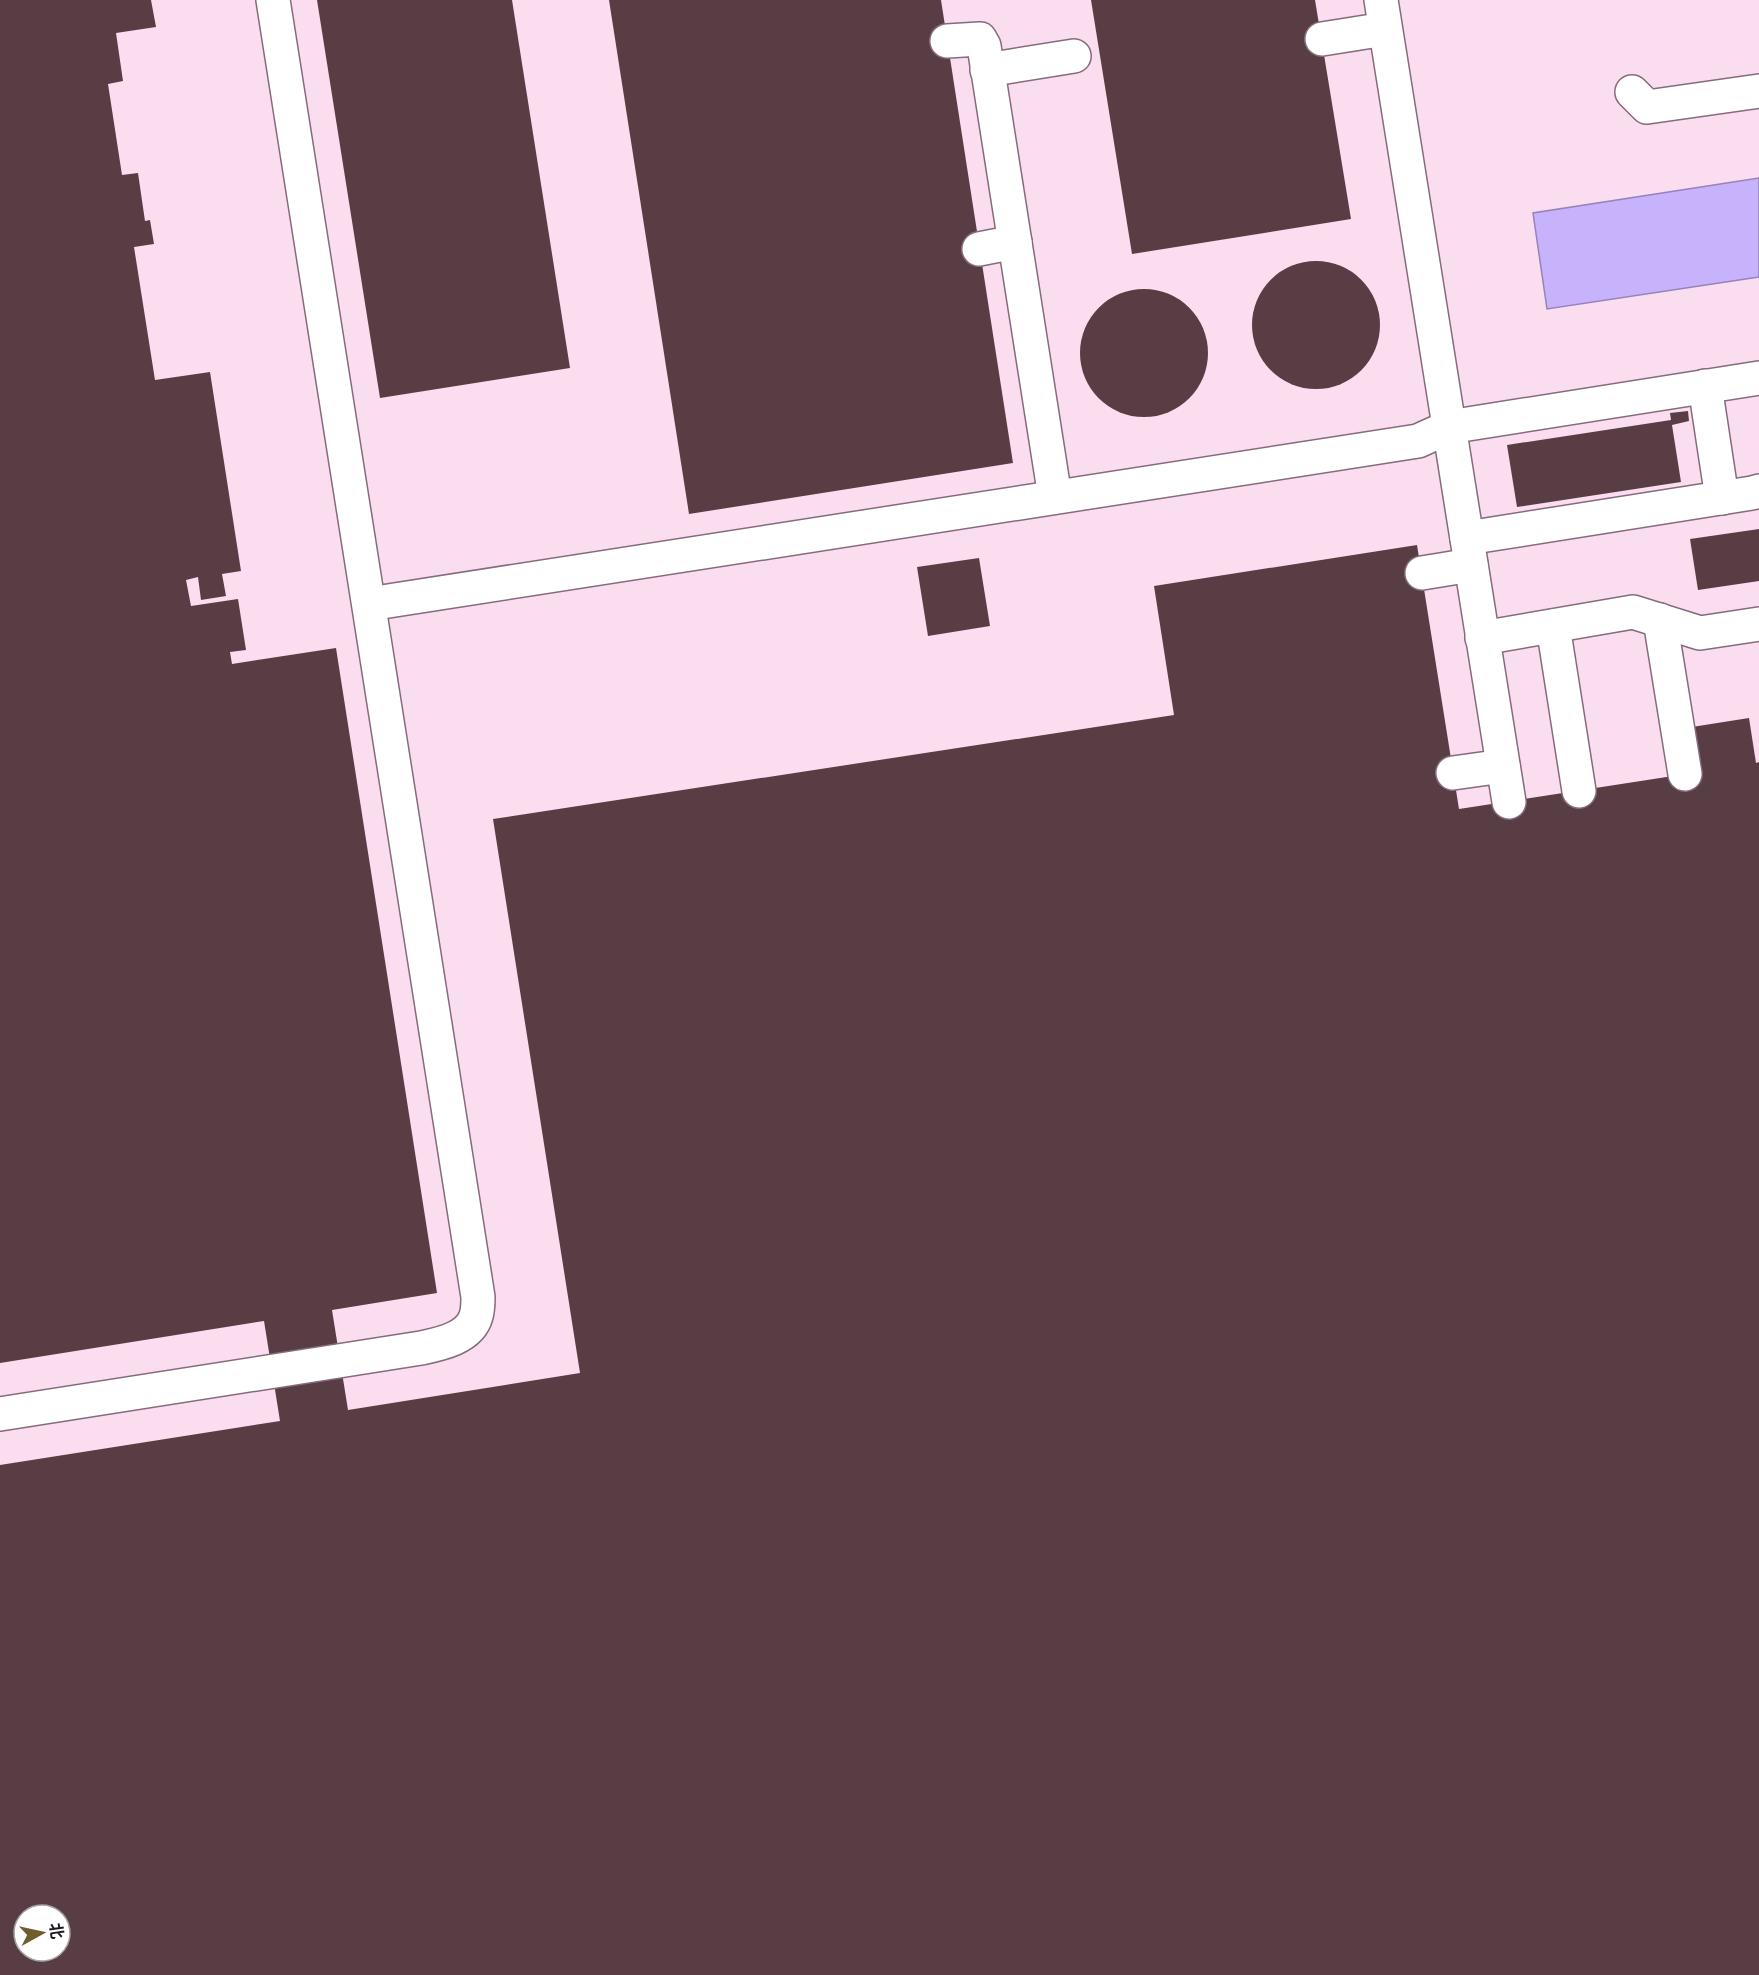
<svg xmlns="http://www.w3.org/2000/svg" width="1759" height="1975" font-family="Poppins,'Noto Sans SC',sans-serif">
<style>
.built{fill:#fbddf0;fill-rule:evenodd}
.water{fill:#c7b2fc;stroke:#9583b9;stroke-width:1.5}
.building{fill:#593d44;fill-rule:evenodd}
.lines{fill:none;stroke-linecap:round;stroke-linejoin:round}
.minor-casing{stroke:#866b7c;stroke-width:36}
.minor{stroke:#fff;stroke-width:33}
</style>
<rect width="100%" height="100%" fill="#ffedf8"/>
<path class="built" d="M0 0H1759V1975H0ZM24 1915H60V1951H24Z"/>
<path class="water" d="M1759 178V277L1547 309 1533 213Z"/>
<g class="building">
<path d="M0 0H151L156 27 116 33 123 81 108 84 122 175 138 173 145 221 150 220 154 244 134 247 155 380 210 372 241 571 222 574 226 596 201 600 198 577 186 580 191 606 238 599 246 650 230 652 232 664 336 648 437 1293 332 1310 348 1410 580 1373 493 819 1174 715 1154 586 1417 545 1459 809 1699 772 1692 727 1749 718 1756 763 1759 762V1975H0V1465L280 1421 264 1321 0 1363ZM24 1915H60V1951H24Z"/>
<path d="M317 0H512L570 368 380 398Z"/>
<path d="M609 0H941L1013 463 689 514Z"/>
<path d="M1091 0H1315L1351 219 1132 254Z"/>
<circle cx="1316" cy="325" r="64"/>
<circle cx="1144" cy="353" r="64"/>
<path d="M1688 411 1689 421 1672 425 1681 482 1517 507 1507 445 1671 420 1670 413Z"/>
<path d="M1759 529V581L1698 590 1690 539Z"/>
<path d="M979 558 990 626 928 636 917 567Z"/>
</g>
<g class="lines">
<defs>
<g id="minor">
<path d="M1381 0 1509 802"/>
<path d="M1322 39 1385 29"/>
<path d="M947 41 980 39 984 46 1055 497"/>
<path d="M987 70 1074 56"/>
<path d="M1632 92 1647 107 1759 91"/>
<path d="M979 249 1015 242"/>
<path d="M1705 386 1722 498"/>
<path d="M1467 538 1752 493 1759 491"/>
<path d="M1422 573 1471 565"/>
<path d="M369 604 1418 441 1449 427 1759 378"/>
<path d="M1660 620 1685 774"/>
<path d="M1553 626 1579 791"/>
<path d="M1482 638 1633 612 1700 633 1759 624"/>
<path d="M1453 773 1503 766"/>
<path d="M0 1414 421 1348C440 1344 470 1338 476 1316 478 1310 478 1303 478 1297L273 0"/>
</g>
</defs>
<use href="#minor" class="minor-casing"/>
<use href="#minor" class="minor"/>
</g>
<g transform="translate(42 1933) rotate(82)"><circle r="28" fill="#ffffff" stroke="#a5a1a4" stroke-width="1.5"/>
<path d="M0-4.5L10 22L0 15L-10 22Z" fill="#6f5d2b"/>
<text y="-9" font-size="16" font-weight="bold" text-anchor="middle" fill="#1f151c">北</text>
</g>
</svg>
